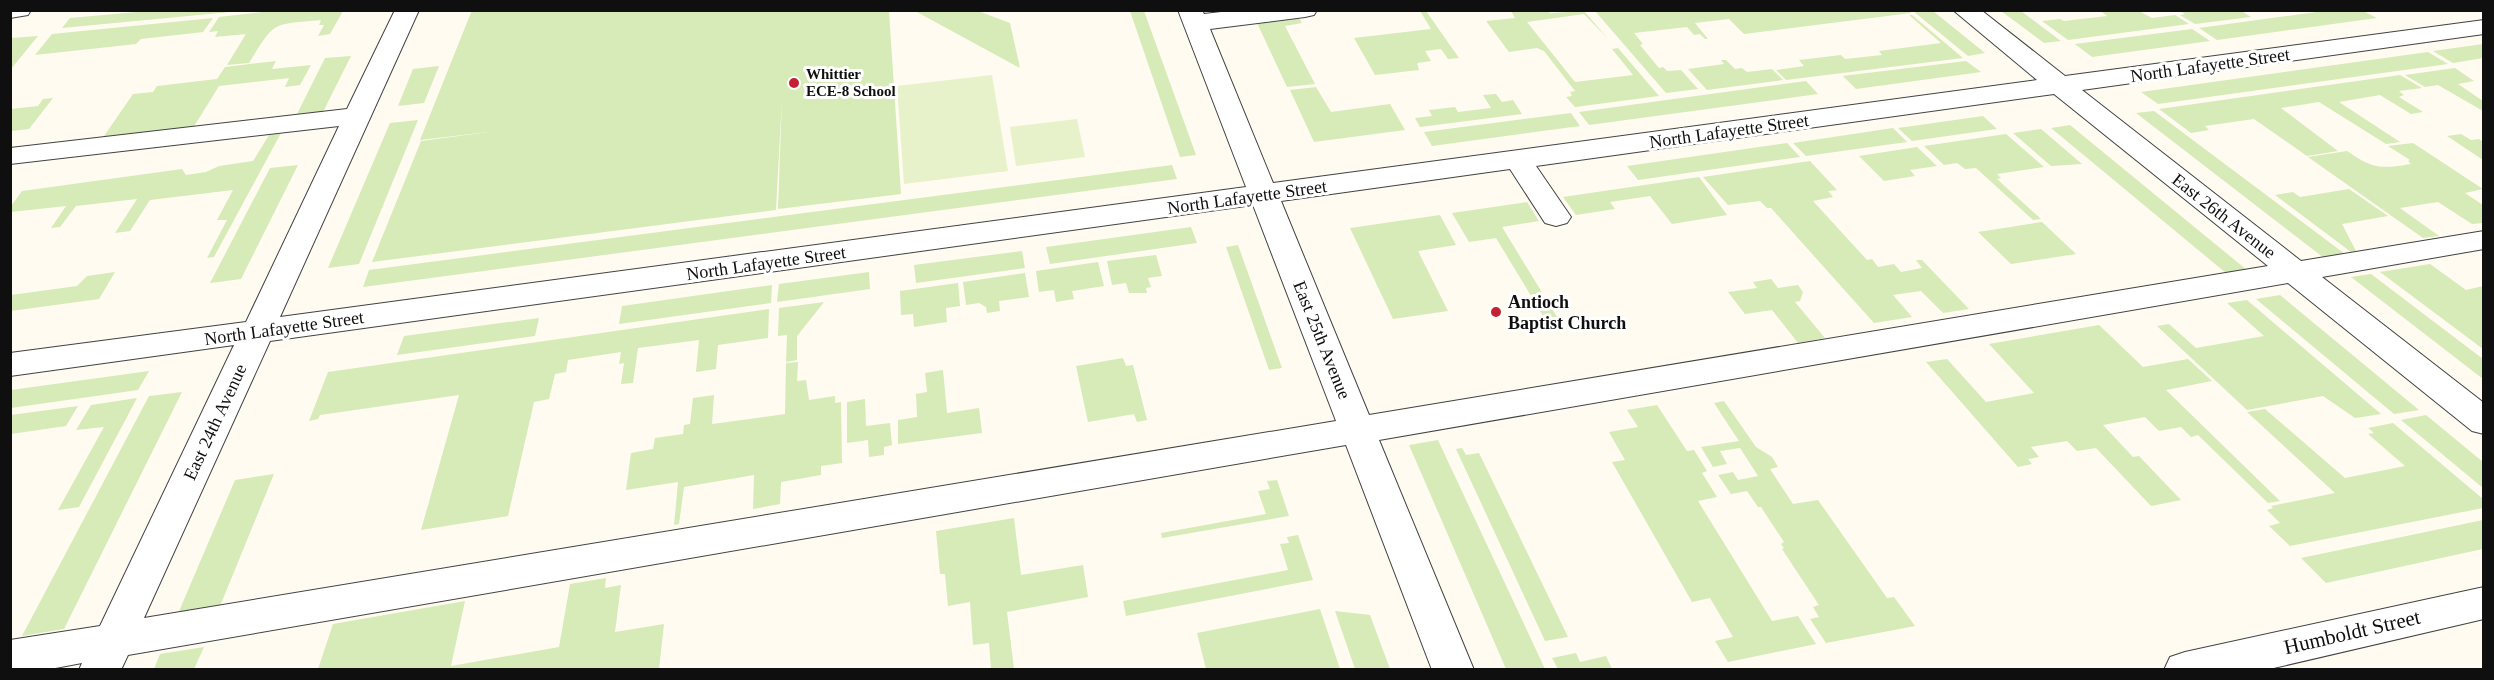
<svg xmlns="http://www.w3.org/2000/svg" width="2494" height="680" font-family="'Times New Roman',serif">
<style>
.green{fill:#d6ebb8}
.pitch{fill:#e7f2cb}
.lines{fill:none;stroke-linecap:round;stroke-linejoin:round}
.minor-casing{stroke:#424242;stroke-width:2}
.minor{fill:#fff;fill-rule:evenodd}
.poi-dot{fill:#c42234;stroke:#fff;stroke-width:2}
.labels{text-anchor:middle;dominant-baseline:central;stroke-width:6;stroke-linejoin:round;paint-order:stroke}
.far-poi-label{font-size:15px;font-weight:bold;fill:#0f0f0f;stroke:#fff;text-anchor:start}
.street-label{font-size:18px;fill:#0f0f0f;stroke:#fff}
.poi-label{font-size:18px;font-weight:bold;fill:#0f0f0f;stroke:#fff;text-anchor:start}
.near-street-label{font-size:21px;fill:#0f0f0f;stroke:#fff}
</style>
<rect width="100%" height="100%" fill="#fffbf0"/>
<g class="green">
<path d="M280 10 343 11 330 34 318 36 324 25H319L321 20C271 25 276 20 249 63L227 65 246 34 215 37 218 31 209 32 219 17Z"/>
<path d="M472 10 889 11 901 194 778 209 782 98 776 210 372 262 421 141 489 132 420 140Z"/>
<path d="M2137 10 2152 18 2175 15 2189 24 2068 40 2042 21 2060 19 2064 21 2107 16 2101 11Z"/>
<path d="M2240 10 2251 17 2195 24 2180 15 2185 14 2180 11Z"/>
<path d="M2331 10 2363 11 2377 18 2217 40 2199 28Z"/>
<path d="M148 11V10L241 11 62 28 70 18Z"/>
<path d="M915 11H978L1010 23 1020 68Z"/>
<path d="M1130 11H1144L1196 155 1180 157Z"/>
<path d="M1420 11H1426L1459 58 1448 59 1441 49 1425 51 1431 61 1417 63 1419 70 1375 75 1354 38 1431 29Z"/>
<path d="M1511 11H1548L1550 13 1584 11 1608 39 1584 14 1527 22 1575 82 1633 75 1612 49 1618 48 1659 96 1575 107 1566 97 1572 96 1570 92 1575 91 1544 51 1537 48 1509 52 1486 21 1515 18Z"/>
<path d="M1908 11 1911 13 1744 34 1729 19 1695 23 1708 39H1705L1700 34 1694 35 1687 27 1634 33 1643 44 1640 45 1659 68 1663 67 1667 71 1681 70 1698 89 1666 93 1595 11Z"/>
<path d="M1913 11H1933L1985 53 1968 56Z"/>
<path d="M2001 11H2021L2061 41 2044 43Z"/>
<path d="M1909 15H1912L1963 58 1786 80 1776 70 1804 66 1799 60 1841 55 1845 59 1882 55 1879 51 1941 43Z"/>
<path d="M213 18 203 32 141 39 136 44 35 55 52 34Z"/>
<path d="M1299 18 1302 23 1285 26 1315 84 1287 87 1257 23Z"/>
<path d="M2192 29 2210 41 2092 57 2075 44Z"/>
<path d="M38 36 11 69V38Z"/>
<path d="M2483 44V58L2453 63 2433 51Z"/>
<path d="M2428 52 2448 64 2158 104 2141 92Z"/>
<path d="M351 56 323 112 296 116 325 58Z"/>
<path d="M1721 60H1726L1735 69 1742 68 1747 72 1772 69 1783 80 1707 90 1688 69 1724 64Z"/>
<path d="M276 61 272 69 311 65 300 85 285 87 289 78 219 86 193 128 102 139 133 94 153 92 157 86 217 79 225 67Z"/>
<path d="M1966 61 1981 72 1856 89 1843 76Z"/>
<path d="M439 66 424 103 398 106 413 69Z"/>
<path d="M2455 68 2474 81 2458 84 2483 101V111L2438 85 2425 87 2405 75Z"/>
<path d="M2400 75 2422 88 2399 91 2404 95 2399 97 2423 112 2411 114 2380 95 2339 102 2400 142 2386 144 2319 102 2281 108 2338 151 2307 156 2254 119 2205 126 2209 130 2191 133 2159 109Z"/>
<path d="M1806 81 1818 94 1589 125 1579 112Z"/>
<path d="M1316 87 1331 112 1390 104 1405 130 1314 142 1290 90Z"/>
<path d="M1496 94 1502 102 1513 100 1522 114 1420 127 1415 118 1432 116 1429 110 1455 107 1458 112 1491 108 1483 95Z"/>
<path d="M53 98 29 129 11 131V109L38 106 43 99Z"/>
<path d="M2154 111 2345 254 2324 258 2136 113Z"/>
<path d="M1571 113 1580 126 1432 146 1424 132Z"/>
<path d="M1983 116 1997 129 1912 141 1898 128Z"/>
<path d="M418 120 359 264 328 268 390 123Z"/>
<path d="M2070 125 2253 275 2232 278 2051 128Z"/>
<path d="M1893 128 1907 142 1806 156 1793 143Z"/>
<path d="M2041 129 2082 164 2051 166 2013 133Z"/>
<path d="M281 133 214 257 207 258 227 220H217L233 190 150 200 130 231 115 233 137 199 76 206 60 227 51 228 66 206 11 212V206L22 191 182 169 186 175 206 172 219 166 253 161 269 135Z"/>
<path d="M2006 134 2044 167 1997 174 2001 178 1997 179 2041 219 2033 220 1976 168 1965 169 1957 163 1944 165 1924 146Z"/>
<path d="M2461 134 2471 140 2479 139 2483 142V160L2447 136Z"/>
<path d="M1787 143 1800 157 1638 180 1627 166Z"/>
<path d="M2413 143 2483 189 2465 193 2483 205V223L2472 224 2438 202 2400 208 2439 236 2423 238 2308 157 2347 151C2373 169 2380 169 2411 164L2408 161 2410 160 2388 146Z"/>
<path d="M1917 147 1937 166 1910 170 1915 176 1884 181 1859 156Z"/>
<path d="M1810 161 1837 190 1828 191 1833 197 1813 201 1867 260 1872 259 1878 267 1894 264 1901 272 1922 268 1916 260H1922L1969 309 1943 313 1921 291 1893 295 1912 317 1874 323 1771 208H1767L1760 201 1728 205 1703 177Z"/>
<path d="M298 165 241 279 210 283 270 168Z"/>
<path d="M1172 165 1177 179 363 287 369 270Z"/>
<path d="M1699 177 1727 215 1672 224 1650 196 1610 202 1615 209 1576 215 1563 197Z"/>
<path d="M2349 189 2388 216 2342 224 2356 251 2351 252 2275 195 2293 192 2300 197Z"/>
<path d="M1527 202 1539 221 1502 227 1557 317 1545 319 1496 238 1469 242 1452 213Z"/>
<path d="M1440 215 1456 245 1418 251 1448 311 1393 319 1350 228Z"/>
<path d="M2042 222 2076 254 2011 264 1978 232Z"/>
<path d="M1191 227 1197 243 1050 264 1046 247Z"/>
<path d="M1238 245 1282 368 1269 370 1226 247Z"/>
<path d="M1022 251 1025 268 916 283 914 265Z"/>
<path d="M1156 255 1162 276 1148 278 1151 287 1146 288 1147 293H1129L1126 283 1112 285 1107 261Z"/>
<path d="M1098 262 1104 286 1072 291 1074 299 1056 302 1054 290 1039 292 1036 271Z"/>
<path d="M2430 264 2466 290 2483 286V349L2380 272Z"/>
<path d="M115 272 99 299 11 311V295L77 286 87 276Z"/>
<path d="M869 272 870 289 777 302 779 284Z"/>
<path d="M1025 273 1029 297 999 301 1000 311 987 313 986 307 979 303 966 305 963 282Z"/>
<path d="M2371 274 2483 359V379L2351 277Z"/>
<path d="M1771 279 1778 288 1798 285 1803 292 1800 301 1795 302 1825 338 1798 343 1772 310 1745 314 1728 292 1757 288 1753 282Z"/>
<path d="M958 283 960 306 946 308 947 322 914 327 913 314 901 315 900 291Z"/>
<path d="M772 285 771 303 619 324 622 306Z"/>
<path d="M2280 295 2419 410 2394 414 2256 299Z"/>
<path d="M2247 300 2381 414 2355 418 2323 396 2247 410 2157 326 2169 324 2196 348 2264 336 2227 303Z"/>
<path d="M824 302 797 336V360L786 362 787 335 778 336 779 308Z"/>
<path d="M769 309 768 338 718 345 716 369 696 372 699 340 638 348 633 383 621 384 624 363 619 364 621 352 568 360 566 372 555 374 549 399 534 402 508 516 421 530 459 395 320 415 318 419 309 421 328 372Z"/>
<path d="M539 318 535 336 397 355 404 336Z"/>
<path d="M2099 325 2143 367 2188 359 2212 381 2166 390 2280 501 2268 503 2198 435 2191 437 2181 427 2159 431 2145 417 2103 425 2133 457 2139 456 2181 500 2151 506 2096 448 2077 451 2067 441 2031 447 2039 457 2028 459 2032 464 2018 467 1926 362 1947 359 1986 402 2034 393 1989 344Z"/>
<path d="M1123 358 1126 366 1133 365 1147 420 1137 422 1134 414 1088 422 1076 366Z"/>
<path d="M798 362 797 381 806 380 809 400 835 396V403L841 402 842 463 821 466V475L781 482 780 504 753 509 754 475 684 487 679 524 674 525 678 482 626 490 631 453 653 449 655 438 683 434 684 425 690 424 693 398 714 395 712 424 785 414 786 363Z"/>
<path d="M943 370 947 413 979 408 982 433 898 444V420L917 417 916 394 927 392 925 373Z"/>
<path d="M149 371 138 390 11 408V390Z"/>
<path d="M182 392 64 629 22 636 149 396Z"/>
<path d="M137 398 79 507 58 510 104 427 76 430 91 405Z"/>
<path d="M865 399 866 426 890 423 892 445 884 447V455L869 457 868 440 847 443V402Z"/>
<path d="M1724 401 1756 447 1772 457 1778 467 1770 469 1793 504 1818 500 1887 598 1894 597 1915 626 1826 643 1810 619 1819 617 1813 607 1819 605 1782 549 1784 548 1781 544 1784 542 1761 507H1758L1747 491 1731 494 1718 475 1733 472 1738 480 1758 476 1740 448 1720 451 1727 464 1713 467 1701 447 1739 441 1714 403Z"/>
<path d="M1657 405 1687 451 1694 450 1707 471 1702 473 1717 497 1698 501 1772 621 1798 616 1816 644 1728 662 1715 641 1733 637 1710 598 1692 602 1612 462 1625 460 1609 432 1638 427 1627 410Z"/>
<path d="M78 406 66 426 11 434V415Z"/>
<path d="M2265 409 2345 478 2405 466 2368 434 2374 433 2368 428 2393 423 2483 499V508L2290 546 2269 526 2280 523 2267 510 2273 508 2271 506 2335 493 2247 412Z"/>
<path d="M2426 415 2483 462V488L2401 420Z"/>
<path d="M1438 440 1545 669H1506L1409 445Z"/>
<path d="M1462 448 1466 455 1479 453 1568 637 1545 641 1456 449Z"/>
<path d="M274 474 216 616 174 623 235 480Z"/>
<path d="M1277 480 1289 516 1162 538 1161 533 1266 514 1258 491 1270 489 1267 481Z"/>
<path d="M1014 518 1021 575 1083 565 1088 597 1007 612 1014 669H991L989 643 973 645 970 602 948 606 945 574H940L936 531Z"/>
<path d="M2483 520V549L2326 583 2301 558Z"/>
<path d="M1298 535 1313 580 1126 616 1123 601 1288 570 1280 544 1289 543 1287 537Z"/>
<path d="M606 578 605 588 621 585 615 632 664 624 659 669H318L333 624 465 601 451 666 559 647 570 584Z"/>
<path d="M1320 609 1340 669H1206L1197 633Z"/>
<path d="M1335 611 1370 615 1390 669H1355Z"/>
<path d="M204 647 194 669H154L160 654Z"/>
<path d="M1576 653 1580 662 1606 656 1612 669H1558L1552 658Z"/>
</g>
<g class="pitch">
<path d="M992 75 1008 171 904 184 897 86Z"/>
<path d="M1077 119 1085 157 1016 166 1010 127Z"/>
</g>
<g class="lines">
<defs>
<g id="minor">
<path d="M10 10H31L28 15 10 18Z"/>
<path d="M395 10H419L280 317 1246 187 1178 10H1202L1204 14 1238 10H1317L1314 15 1305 17 1210 29 1273 183 2037 80 1953 10H1981L2065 76 2484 20V34L2082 90 2301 261 2484 231V249L2322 277 2484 403V434L2472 431 2288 283 1379 440 1474 670H1432L1346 445 128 655 121 670H79L82 663 45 670H10V640L100 626 234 345 10 376V353L246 322 339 126 10 164V148L347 109ZM2054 94 2268 266 1369 415 1281 201 1510 169 1545 223 1556 226 1567 223 1571 217 1536 166ZM1253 205 1336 421 144 618 270 341Z"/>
<path d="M2484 587V619L2265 670H2164L2170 657 2185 652Z"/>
</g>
</defs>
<use href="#minor" class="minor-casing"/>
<use href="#minor" class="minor"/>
</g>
<g class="poi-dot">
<circle cx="794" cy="83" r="6"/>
<circle cx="1496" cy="312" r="6"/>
</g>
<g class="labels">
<g class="far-poi-label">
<text x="806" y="74">Whittier<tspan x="806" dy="17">ECE-8 School</tspan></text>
</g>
<g class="street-label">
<text transform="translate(2210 65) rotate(-8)">North Lafayette Street</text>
<text transform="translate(1729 131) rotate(-8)">North Lafayette Street</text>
<text transform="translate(1247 197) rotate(-8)">North Lafayette Street</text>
<text transform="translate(2224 216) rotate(38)">East 26th Avenue</text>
<text transform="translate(766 263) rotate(-8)">North Lafayette Street</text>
<text transform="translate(284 328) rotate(-8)">North Lafayette Street</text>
<text transform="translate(1322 340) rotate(68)">East 25th Avenue</text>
<text transform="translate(215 422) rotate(-65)">East 24th Avenue</text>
</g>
<g class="poi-label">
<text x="1508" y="302">Antioch<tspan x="1508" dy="21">Baptist Church</tspan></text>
</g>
<g class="near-street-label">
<text transform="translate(2352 632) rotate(-13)">Humboldt Street</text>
</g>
</g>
<rect width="2494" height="680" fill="none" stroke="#0f0f0f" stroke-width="24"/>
</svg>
